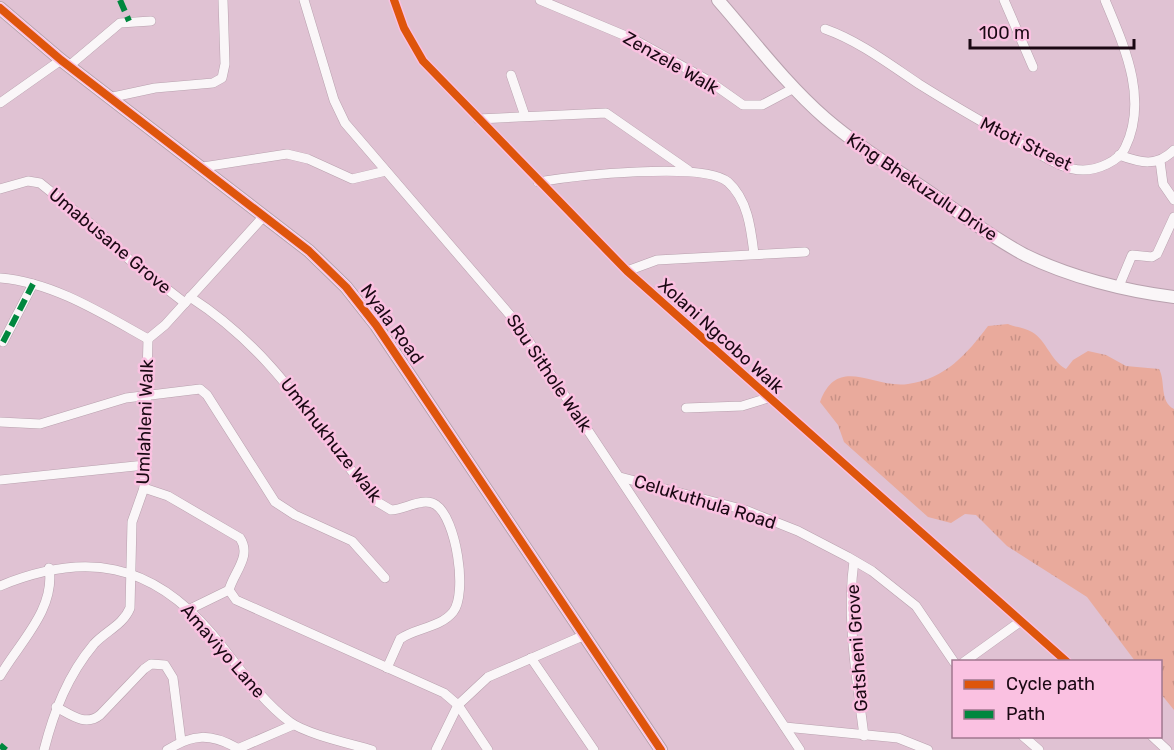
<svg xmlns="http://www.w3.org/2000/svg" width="1174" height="750" font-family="Rubik,sans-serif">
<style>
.grass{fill:url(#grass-tufts)}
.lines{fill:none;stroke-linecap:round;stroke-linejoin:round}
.minor-casing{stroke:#b8a1ae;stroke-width:10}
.tertiary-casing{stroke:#b8a1ae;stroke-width:14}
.minor{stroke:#faf6f8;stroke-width:9}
.tertiary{stroke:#faf6f8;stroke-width:12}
.quiet{stroke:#00873e;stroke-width:6;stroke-dasharray:12 6;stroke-linecap:butt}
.cycleway-casing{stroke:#fac1e1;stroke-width:11}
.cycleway{stroke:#de550c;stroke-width:8}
.labels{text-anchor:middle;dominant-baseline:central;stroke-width:5;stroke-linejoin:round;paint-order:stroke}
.street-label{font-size:18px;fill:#1a0813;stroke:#fac1e1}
</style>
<defs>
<pattern id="grass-tufts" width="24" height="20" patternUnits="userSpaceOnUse" patternTransform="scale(1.5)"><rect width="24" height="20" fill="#e9aa9c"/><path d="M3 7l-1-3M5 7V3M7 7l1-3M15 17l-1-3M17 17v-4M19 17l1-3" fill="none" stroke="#c79186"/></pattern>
</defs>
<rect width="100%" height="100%" fill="#e0c2d3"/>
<path class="grass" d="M1008 324C1015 327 1025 328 1032 332 1047 341 1050 360 1066 369L1073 360 1088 351 1106 355 1126 366 1159 369C1166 382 1159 401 1174 409V710L1161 694 1160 662 1135 661 1087 597 1007 546 976 515 965 514 951 523 928 517 844 442 838 425 820 402C838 354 872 389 908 384 945 379 967 354 988 326Z"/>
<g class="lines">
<defs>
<g id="minor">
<path d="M304 0 334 100 345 123 516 322 800 750"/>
<path d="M394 0 404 28 423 61 627 271 1067 662"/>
<path d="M540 0 633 39 709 81 743 105H762L794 88"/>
<path d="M1004 0 1033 67"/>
<path d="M825 29C859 41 889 64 919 84 954 106 989 126 1025 146 1042 155 1062 170 1083 170 1098 170 1119 161 1125 148 1149 99 1124 46 1105 0"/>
<path d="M69 66 120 23 151 21"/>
<path d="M511 75 525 116"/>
<path d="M113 97 155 88 213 83 222 78 225 64 223 0"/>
<path d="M0 103 61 60"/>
<path d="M478 119 606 113 688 170"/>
<path d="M1119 155C1141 163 1157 167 1174 150"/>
<path d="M1160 161 1163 184 1174 200"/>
<path d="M203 167 287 154 308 159 352 179 386 171"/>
<path d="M538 182C573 176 704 161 728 182 748 200 751 229 754 254"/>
<path d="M0 189 28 181 40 183 91 224 132 262 185 303"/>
<path d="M627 271 657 260 805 252"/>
<path d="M0 278C53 282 103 314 148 339"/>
<path d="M1119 286 1132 255 1152 257 1157 254 1174 217"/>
<path d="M190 297C274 351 314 424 374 500L391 510C404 510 424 496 436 505 456 518 468 593 453 612 440 628 415 628 400 639L387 668"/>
<path d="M148 339 165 325 264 216"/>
<path d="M3 342 33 284"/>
<path d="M686 408 742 406 768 398"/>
<path d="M0 422 40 424 126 398 200 389 207 395 275 502 295 515 352 541 385 578"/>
<path d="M620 477 745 510 798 531 848 557 872 571 916 606 954 662"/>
<path d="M0 480 145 465"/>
<path d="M144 488 168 496 240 538C252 556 234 572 229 590L236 600 444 693 458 705 488 750"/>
<path d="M854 561C846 617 857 680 864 736"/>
<path d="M0 586C85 551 151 562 212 634 237 664 259 699 290 722 306 734 352 744 372 750"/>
<path d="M188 610 229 590"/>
<path d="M531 658 594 750"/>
<path d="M964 662 1021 621"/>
<path d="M0 676C19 643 56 609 49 568"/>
<path d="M56 707C70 714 85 727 100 715L144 669 151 664 165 665 173 678 181 741"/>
<path d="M785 727 898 738 928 750"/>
<path d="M1023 736 1039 750"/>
<path d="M1152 736 1167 750"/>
<path d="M44 750C54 711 68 675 94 644 106 631 123 625 130 608L132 522 144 488 148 339"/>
<path d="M167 750C193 734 210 733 237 748"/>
<path d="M235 750 293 725"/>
<path d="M436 750 458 705 488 677 585 635"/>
</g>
<g id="tertiary">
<path d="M718 0C753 40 785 83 825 118 855 144 889 165 922 187 956 210 989 236 1025 255 1070 277 1125 291 1174 297"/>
<path d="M0 8 61 60 309 251 346 287 376 325 661 750"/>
</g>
</defs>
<use href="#minor" class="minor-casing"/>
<use href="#tertiary" class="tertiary-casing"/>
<use href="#minor" class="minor"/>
<use href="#tertiary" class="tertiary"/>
<g class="quiet">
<path d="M120 0 129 21"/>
<path d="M3 342 33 284"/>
<path d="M0 745 6 750"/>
</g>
<defs>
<g id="cycleway">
<path d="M394 0 404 28 423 61 627 271 1067 662"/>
<path d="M0 8 61 60 309 251 346 287 376 325 661 750"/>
</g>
</defs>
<use href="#cycleway" class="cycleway-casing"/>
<use href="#cycleway" class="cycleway"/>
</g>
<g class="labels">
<g class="street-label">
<text transform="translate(671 63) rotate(30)">Zenzele Walk</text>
<text transform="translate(1026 144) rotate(26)">Mtoti Street</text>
<text transform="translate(922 187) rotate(34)">King Bhekuzulu Drive</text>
<text transform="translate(110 241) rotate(40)">Umabusane Grove</text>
<text transform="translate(392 324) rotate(54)">Nyala Road</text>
<text transform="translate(721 336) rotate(42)">Xolani Ngcobo Walk</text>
<text transform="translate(549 373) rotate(56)">Sbu Sithole Walk</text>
<text transform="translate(145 422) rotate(-88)">Umlahleni Walk</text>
<text transform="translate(331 440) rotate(52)">Umkhukhuze Walk</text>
<text transform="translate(705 502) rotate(17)">Celukuthula Road</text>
<text transform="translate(857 648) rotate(-94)">Gatsheni Grove</text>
<text transform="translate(223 651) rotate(49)">Amaviyo Lane</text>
</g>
</g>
<rect x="952" y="660" width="210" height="78" fill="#fac1e1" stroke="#a0778f" stroke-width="1.5"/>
<rect x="964" y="680" width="30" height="9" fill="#de550c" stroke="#a0778f" stroke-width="1.5"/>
<text x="1006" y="690" font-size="18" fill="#1a0813">Cycle path</text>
<rect x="964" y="710" width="30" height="9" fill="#00873e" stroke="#a0778f" stroke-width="1.5"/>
<text x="1006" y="720" font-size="18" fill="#1a0813">Path</text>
<path d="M970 39v9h164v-9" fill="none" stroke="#1a0813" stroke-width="3"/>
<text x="979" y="39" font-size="18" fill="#1a0813" stroke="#fac1e1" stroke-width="4.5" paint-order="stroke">100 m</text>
</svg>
